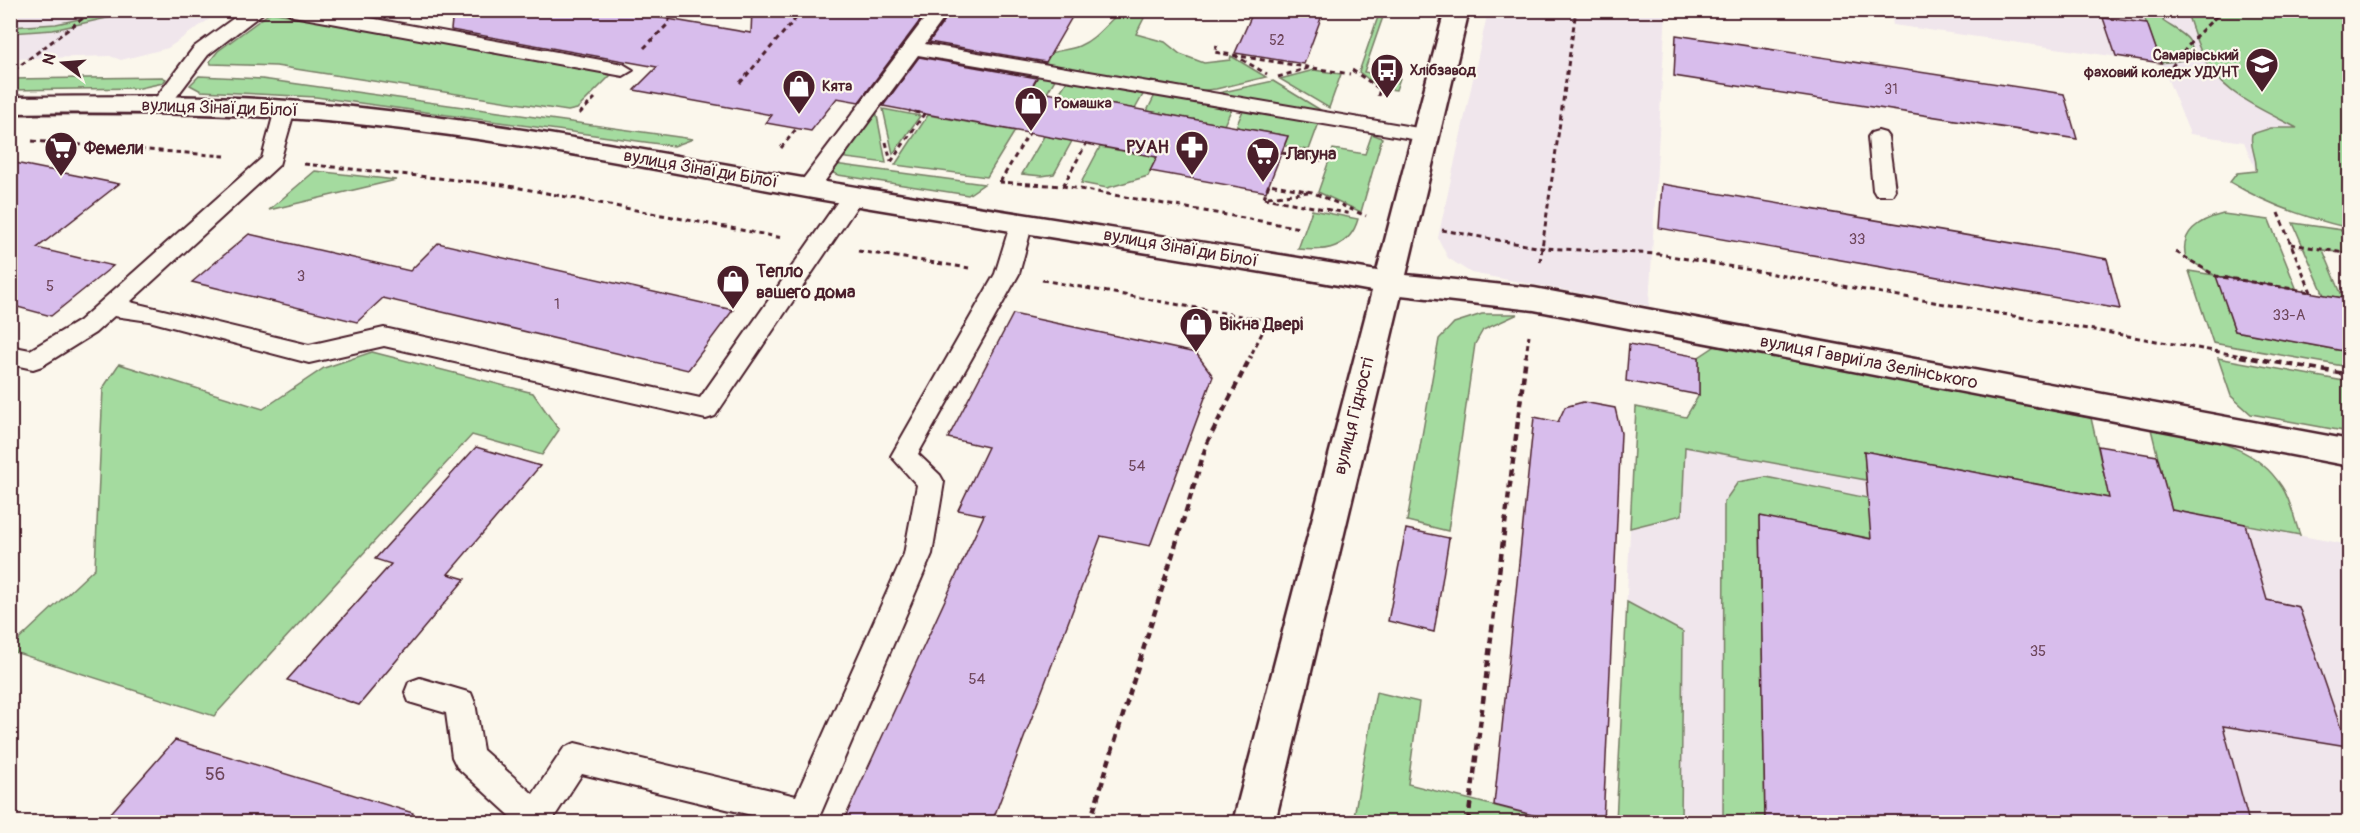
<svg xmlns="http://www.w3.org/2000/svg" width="2360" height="833" font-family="Pangolin,sans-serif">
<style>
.built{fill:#f0e6ec}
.green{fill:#a4db9f;stroke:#777d65;stroke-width:1.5}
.building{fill:#d8bdec;stroke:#4a1f2b;stroke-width:1.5}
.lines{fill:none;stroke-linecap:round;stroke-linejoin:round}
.lane-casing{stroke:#4a1f2b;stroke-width:4}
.secondary-casing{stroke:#4a1f2b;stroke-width:5}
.path-far1{stroke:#4a1f2b;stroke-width:3;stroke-dasharray:5 4;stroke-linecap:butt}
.path{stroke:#4a1f2b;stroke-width:4.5;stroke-dasharray:7 5;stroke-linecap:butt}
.lane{fill:#fbf7ec;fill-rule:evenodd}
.secondary{fill:#fbf7ec;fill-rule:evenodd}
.labels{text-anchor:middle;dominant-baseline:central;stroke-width:4.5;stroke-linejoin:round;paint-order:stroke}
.far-number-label{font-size:14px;fill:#6e465b}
.far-poi-label{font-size:15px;font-weight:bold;fill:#4a1f2b;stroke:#fbf7ec;text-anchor:start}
.number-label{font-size:15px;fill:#6e465b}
.street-label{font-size:18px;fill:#4a1f2b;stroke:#fbf7ec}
.poi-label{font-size:18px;font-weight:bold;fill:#4a1f2b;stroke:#fbf7ec;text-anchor:start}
.near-number-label{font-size:18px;fill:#6e465b}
</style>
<rect width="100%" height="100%" fill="#fbf7ec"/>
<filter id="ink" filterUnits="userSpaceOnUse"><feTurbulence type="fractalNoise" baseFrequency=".0167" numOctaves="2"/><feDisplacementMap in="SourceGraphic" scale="12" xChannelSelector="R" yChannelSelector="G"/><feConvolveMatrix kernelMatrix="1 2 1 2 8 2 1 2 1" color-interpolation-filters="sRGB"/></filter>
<g filter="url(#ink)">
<g class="built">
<path d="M10 11H221L168 48 121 60 110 56 11 59Z"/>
<path d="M1488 11H1666L1649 306 1471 273 1448 258 1438 238Z"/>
<path d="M1891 11H2349V186L2256 171 2244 142 2190 134 2161 63 1893 25Z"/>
<path d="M1636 407 2349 545V822H1616Z"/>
</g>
<g class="green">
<path d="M118 11H138L53 30 11 33V27L56 24Z"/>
<path d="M1380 11H1385L1364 72 1400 78 1396 90 1380 88 1359 72Z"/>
<path d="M2142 11H2168L2163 21C2178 32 2198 38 2191 59L2161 63Z"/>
<path d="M2186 11H2349V228C2306 218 2268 205 2230 182L2237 173 2256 171C2258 157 2249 149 2252 134L2271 128H2297C2267 112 2229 97 2209 67 2198 51 2193 28 2186 11Z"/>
<path d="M271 12 612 74 577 109 568 111 276 66 211 64 210 61 218 51Z"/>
<path d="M1130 12 1142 15 1144 18 1136 34 1165 42 1180 54 1204 63 1230 60 1231 56 1266 77 1216 89 1196 91 1169 84 1100 75 1080 69 1050 66 1042 62V56C1054 50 1067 51 1079 46 1096 39 1106 24 1119 13Z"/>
<path d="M988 64 1057 76 1047 93 977 81Z"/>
<path d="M1314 70 1341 74 1329 108 1280 79Z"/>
<path d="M199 76 262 79 693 139 674 146 316 97 201 91 190 85Z"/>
<path d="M162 77 166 79 163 83 140 88 11 90V79Z"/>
<path d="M1069 78 1145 91 1135 109 1058 95Z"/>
<path d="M1273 81 1327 114 1214 94Z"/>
<path d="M1156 93 1233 106 1224 125 1147 111Z"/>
<path d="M1244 108 1320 120 1309 150 1284 146 1288 136 1236 127Z"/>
<path d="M883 109 920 116 893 154Z"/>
<path d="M876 110 886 163 838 157Z"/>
<path d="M928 115 1015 131 987 177 895 165Z"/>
<path d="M1372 134 1382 138 1361 212 1318 192 1333 149 1365 154Z"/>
<path d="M1044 136 1072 141 1054 174 1042 176 1022 174Z"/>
<path d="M1100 147 1157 157 1148 176 1107 188 1081 183Z"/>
<path d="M834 164 984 184 968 195 838 175 831 172Z"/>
<path d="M315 171 396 180 269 210Z"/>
<path d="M1312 210 1358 219C1350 248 1326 252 1298 249Z"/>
<path d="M2223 214 2269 220 2297 290 2217 276 2235 331 2349 352V367L2213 343 2189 271 2214 275 2186 258C2179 232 2199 220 2223 214Z"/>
<path d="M2293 223 2349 231V254L2323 250 2343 298 2324 295Z"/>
<path d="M1482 314H1518L1483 330 1475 344 1448 531 1407 521 1439 339 1454 323Z"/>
<path d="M1717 345 2091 418 2104 475 2165 486 2151 429C2202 439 2252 440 2282 487 2291 500 2294 520 2300 535L1864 451 1866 480 1685 447 1682 515 1630 528 1636 407 1686 417 1699 395V357Z"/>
<path d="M372 352 533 393 559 430 542 455 472 435 214 716 11 651V647L95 568 103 388 119 364 263 409 324 368Z"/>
<path d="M2218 358 2349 382V432L2251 414 2231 396Z"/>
<path d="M1766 477 1877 500 1879 540 1760 517 1765 822H1723L1724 502 1738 482Z"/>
<path d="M1627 602 1683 632 1681 822H1616Z"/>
<path d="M1376 692 1419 702 1408 784 1559 822H1353Z"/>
</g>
<g class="building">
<path d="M453 10H615L751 33 752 10H928L859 102 837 98 811 131 766 123 772 115 634 90 657 67 451 30Z"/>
<path d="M952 10H1076L1046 62 929 42Z"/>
<path d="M1254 10H1324L1304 64 1235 53Z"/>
<path d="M2103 18 2147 23 2161 63 2116 56Z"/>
<path d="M1676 35 2064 94 2077 139 1674 76Z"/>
<path d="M919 57 1037 78 1030 90 1288 136 1266 192 1150 171 1157 157 883 106Z"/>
<path d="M10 162 119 184 37 248 113 266 51 316 10 305Z"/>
<path d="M1662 184 2107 259 2120 309 1659 228Z"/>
<path d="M249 234 410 271 438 243 733 310 688 370 383 298 357 322 192 282Z"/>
<path d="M2216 276 2349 299V352L2235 331Z"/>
<path d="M1013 314 1196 353 1213 376 1150 546 1101 536 992 822H843L984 515 958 510 988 447 948 438Z"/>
<path d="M1629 344 1699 357V395L1626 381Z"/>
<path d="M1583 402 1615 408 1621 433 1603 822H1560L1494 805 1534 417 1558 422 1565 407Z"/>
<path d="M2098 446 2157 456 2172 510 2245 524 2267 600 2299 607 2347 746 2223 726 2249 822H1765L1760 516 1871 539 1864 451 2109 498Z"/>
<path d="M476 447 540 466 448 574 465 579 359 705 287 680 391 564 375 559Z"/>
<path d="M1406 529 1449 538 1434 632 1388 621Z"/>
<path d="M175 740 413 813 412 822H103Z"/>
</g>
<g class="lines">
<defs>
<g id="lane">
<path d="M245 10H267L208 55 168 108H154L151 104 194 47Z"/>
<path d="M284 10H326L623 64 633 70 623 76 293 16Z"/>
<path d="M931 10H950L925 44 1424 129 1431 131 1434 135 1431 139 1424 141 918 55 816 193H800L797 188 800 183Z"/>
<path d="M285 103 292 105 295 109 279 165 130 302 309 345 384 328 700 398 845 191H861L864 196 715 416 706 419 384 346 309 363 149 321 114 316 95 333 42 366 33 369 10 364V346L30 350 79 321 262 158 275 109 278 105Z"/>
<path d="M1878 131 1885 133 1888 137 1895 190 1892 195H1876L1873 190 1868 137 1871 133Z"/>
<path d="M1022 215 1030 217 1033 222 1019 274 918 454 940 475 944 482 932 554 817 822H780L582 774 551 822H517L457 767 452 757 446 713 409 702 405 692 409 682 420 678 471 693 475 703 483 750 533 794 564 748 575 743 796 796 904 554 917 485 891 456 995 274 1011 222 1014 217Z"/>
</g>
<path id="secondary" d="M1445 10H1469L1406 275 1534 288 2350 440V466L1534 310 1401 295 1275 822H1233L1372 291C1199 260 1026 234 853 205 695 178 537 143 376 126 254 112 133 112 10 113V97C103 97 196 94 288 101 477 116 663 155 850 186 1025 216 1201 241 1377 271Z"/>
</defs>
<use href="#lane" class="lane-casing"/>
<use href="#secondary" class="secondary-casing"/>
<g class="path-far1">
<path d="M863 10 895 16"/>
<path d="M1217 45 1214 52 1350 74"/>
<path d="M644 48 668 24 670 16 658 10"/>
<path d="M1234 55 1267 74"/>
<path d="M14 70 94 10"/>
<path d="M1352 70 1380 89 1378 96"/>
<path d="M2166 74 2196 36 2223 10"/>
<path d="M1278 77 1308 68"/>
<path d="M740 83 803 10"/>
<path d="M579 114 595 98"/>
<path d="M32 141 225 156"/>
<path d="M886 142 891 162"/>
<path d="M781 148 797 128"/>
<path d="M1282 153 1322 160"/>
<path d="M891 162 924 114 909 111"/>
<path d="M304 164 504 185 783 238"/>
<path d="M999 182 1063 186 1300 228"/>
<path d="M1000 182 1029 133"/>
<path d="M1063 186 1086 144"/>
<path d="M1268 197 1308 192"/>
<path d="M1264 198 1269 184 1312 192 1366 216"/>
<path d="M1264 198 1352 214"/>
<path d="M2278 213 2311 292"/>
<path d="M1442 230 1542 248 1659 254 2248 357"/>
<path d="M2291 244 2350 254"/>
<path d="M858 251 969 268"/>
<path d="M2176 252 2216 276 2311 292"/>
<path d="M1540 262 1576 10"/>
<path d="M1042 280 1268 321 1250 357"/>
<path d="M1526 357 1529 335"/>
</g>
<g class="path">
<path d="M2240 356 2350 375"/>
<path d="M1090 822 1207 443 1251 356"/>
<path d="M1468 822 1526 356"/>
</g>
<use href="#lane" class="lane"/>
<use href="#secondary" class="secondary"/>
</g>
</g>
<defs>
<symbol id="university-pin" viewBox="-11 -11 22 30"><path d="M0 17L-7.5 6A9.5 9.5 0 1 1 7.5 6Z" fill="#4a1f2b" stroke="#fbf7ec"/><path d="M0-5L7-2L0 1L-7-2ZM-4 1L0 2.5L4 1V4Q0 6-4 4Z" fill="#fff"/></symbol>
<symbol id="bus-pin" viewBox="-11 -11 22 30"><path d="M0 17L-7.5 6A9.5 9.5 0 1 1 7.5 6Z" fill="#4a1f2b" stroke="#fbf7ec"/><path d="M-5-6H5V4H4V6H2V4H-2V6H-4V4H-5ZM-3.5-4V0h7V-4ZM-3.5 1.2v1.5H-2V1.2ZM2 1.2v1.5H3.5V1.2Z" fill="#fff"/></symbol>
<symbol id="shop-pin" viewBox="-11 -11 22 30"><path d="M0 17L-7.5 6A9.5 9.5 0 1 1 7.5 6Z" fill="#4a1f2b" stroke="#fbf7ec"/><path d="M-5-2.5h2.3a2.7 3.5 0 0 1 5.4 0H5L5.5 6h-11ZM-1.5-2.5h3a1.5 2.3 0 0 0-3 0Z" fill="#fff"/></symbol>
<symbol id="pharmacy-pin" viewBox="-11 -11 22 30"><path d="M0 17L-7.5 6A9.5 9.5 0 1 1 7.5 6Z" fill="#4a1f2b" stroke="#fbf7ec"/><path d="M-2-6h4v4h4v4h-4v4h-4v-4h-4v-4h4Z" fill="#fff"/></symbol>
<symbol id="supermarket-pin" viewBox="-11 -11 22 30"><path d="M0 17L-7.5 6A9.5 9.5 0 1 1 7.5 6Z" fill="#4a1f2b" stroke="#fbf7ec"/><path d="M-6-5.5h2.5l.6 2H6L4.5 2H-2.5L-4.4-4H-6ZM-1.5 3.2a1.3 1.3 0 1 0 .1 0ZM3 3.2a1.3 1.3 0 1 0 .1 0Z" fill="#fff"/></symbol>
</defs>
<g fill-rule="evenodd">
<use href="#university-pin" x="2243" y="45" width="38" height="52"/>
<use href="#bus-pin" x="1368" y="51" width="38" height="52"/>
<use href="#shop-pin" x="780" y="67" width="38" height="52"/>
<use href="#shop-pin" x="1012" y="84" width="38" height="52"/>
<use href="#pharmacy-pin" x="1173" y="128" width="38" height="52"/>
<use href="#supermarket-pin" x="42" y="129" width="38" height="52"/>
<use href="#supermarket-pin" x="1244" y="135" width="38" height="52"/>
<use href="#shop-pin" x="714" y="262" width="38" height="52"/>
<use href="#shop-pin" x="1177" y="305" width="38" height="52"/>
</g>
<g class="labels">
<g class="far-number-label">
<text x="1277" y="40">52</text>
<text x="1891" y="89">31</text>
</g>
<g class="far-poi-label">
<text x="2239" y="55" text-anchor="end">Самарівський<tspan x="2239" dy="17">фаховий коледж УДУНТ</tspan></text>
<text x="1410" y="70">Хлібзавод</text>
<text x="822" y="86">Кята</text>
<text x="1054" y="103">Ромашка</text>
</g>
<g class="number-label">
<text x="1857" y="239">33</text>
<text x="301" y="276">3</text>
<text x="50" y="286">5</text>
<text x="557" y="304">1</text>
<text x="2289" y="315">33-А</text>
<text x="1137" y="466">54</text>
<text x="2038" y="651">35</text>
<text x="977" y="679">54</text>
</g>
<g class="street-label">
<text transform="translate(220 108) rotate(2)">вулиця Зінаїди Білої</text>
<text transform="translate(701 169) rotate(10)">вулиця Зінаїди Білої</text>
<text transform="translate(1181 248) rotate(10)">вулиця Зінаїди Білої</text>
<text transform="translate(1869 362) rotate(11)">вулиця Гавриїла Зелінського</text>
<text transform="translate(1354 416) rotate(-76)">вулиця Гідності</text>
</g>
<g class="poi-label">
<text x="1169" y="147" text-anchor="end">РУАН</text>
<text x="84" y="148">Фемели</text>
<text x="1286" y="154">Лагуна</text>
<text x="756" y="271">Тепло<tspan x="756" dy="21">вашего дома</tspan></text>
<text x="1219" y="324">Вікна Двері</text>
</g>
<g class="near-number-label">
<text x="215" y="774">56</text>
</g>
</g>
<rect width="2360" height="833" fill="none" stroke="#fbf7ec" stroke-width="36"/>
<rect x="18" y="18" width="2324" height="797" fill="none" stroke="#4a1f2b" stroke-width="2" filter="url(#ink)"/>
<g transform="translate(63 63) rotate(286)" stroke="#fbf7ec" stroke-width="4.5" paint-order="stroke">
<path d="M0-4.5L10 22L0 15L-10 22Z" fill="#4a1f2b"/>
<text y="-9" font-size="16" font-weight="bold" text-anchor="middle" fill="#4a1f2b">N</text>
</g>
</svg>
